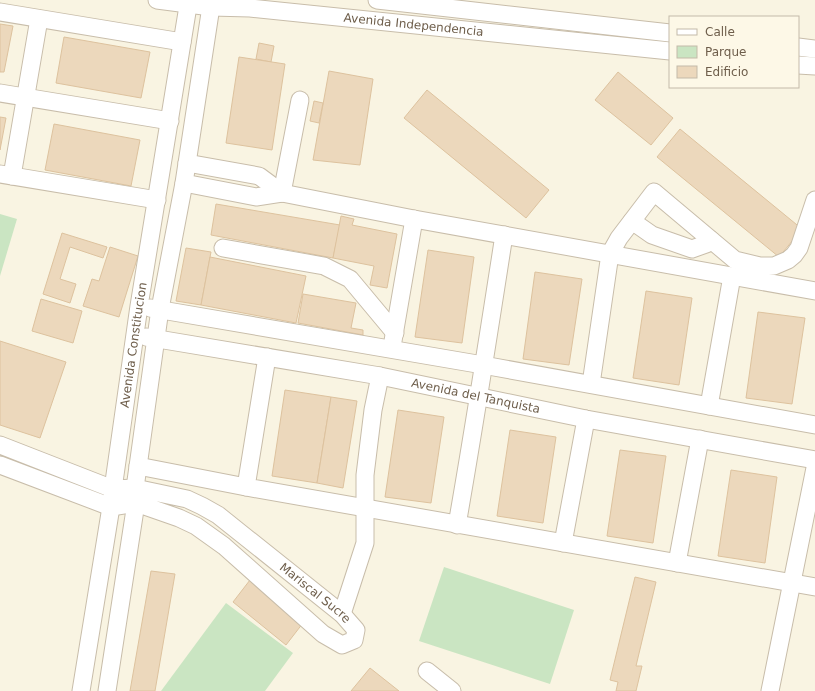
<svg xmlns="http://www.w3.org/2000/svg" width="815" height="691" font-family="'DejaVu Sans',sans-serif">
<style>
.green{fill:#cae5c2}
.building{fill:#ecd8bc;stroke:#ddc29e}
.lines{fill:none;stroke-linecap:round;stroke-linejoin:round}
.minor-casing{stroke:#c8bdaa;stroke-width:19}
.minor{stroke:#fff;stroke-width:17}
.labels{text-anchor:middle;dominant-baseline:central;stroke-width:3;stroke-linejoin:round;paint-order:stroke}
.street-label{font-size:12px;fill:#6e5e4b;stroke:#fdf8e7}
</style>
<rect width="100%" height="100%" fill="#f9f4e2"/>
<g class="green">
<path d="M0 214 17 219 0 276Z"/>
<path d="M444 567 574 610 550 684 419 641Z"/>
<path d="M226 603 293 653 265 691H161Z"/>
</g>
<g class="building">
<path d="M0 24 13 26 4 72H0Z"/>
<path d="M64 37 150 52 141 98 56 83Z"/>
<path d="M259 43 274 46 271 62 256 59Z"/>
<path d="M239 57 285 64 272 150 226 143Z"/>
<path d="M329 71 373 79 360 165 313 160Z"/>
<path d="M618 72 673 118 651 145 595 100Z"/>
<path d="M427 90 549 190 526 218 404 118Z"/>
<path d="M314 101 323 103 319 123 310 121Z"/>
<path d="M0 117 6 118 0 150Z"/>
<path d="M54 124 140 140 131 186 45 170Z"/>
<path d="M680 129 802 229 779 257 657 157Z"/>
<path d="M216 204 340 225 333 258 211 235Z"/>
<path d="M341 216 354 219 352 225 397 234 387 288 370 285 374 266 333 258Z"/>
<path d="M62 233 107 247 103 258 70 247 60 279 76 284 70 303 43 294Z"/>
<path d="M110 247 138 256 119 317 83 306 92 279 99 281Z"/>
<path d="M186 248 211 252 201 305 176 301Z"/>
<path d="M428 250 474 257 462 343 415 337Z"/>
<path d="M210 257 306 276 296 323 201 305Z"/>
<path d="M535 272 582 279 569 365 523 359Z"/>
<path d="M646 291 692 298 679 385 633 378Z"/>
<path d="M303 294 356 303 351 328 363 330V335L298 323Z"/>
<path d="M41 299 82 311 73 343 32 331Z"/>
<path d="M758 312 805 318 792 404 746 398Z"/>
<path d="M0 341 66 362 40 438 0 425Z"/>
<path d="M285 390 331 397 317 483 272 476Z"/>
<path d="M331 397 357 401 343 488 317 483Z"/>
<path d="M398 410 444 417 431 503 385 497Z"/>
<path d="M510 430 556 437 543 523 497 516Z"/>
<path d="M620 450 666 456 653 543 607 536Z"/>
<path d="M731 470 777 477 765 563 718 556Z"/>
<path d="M151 571 175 574 155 691H130Z"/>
<path d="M635 577 656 582 636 666H642L636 691H616L618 682 610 680Z"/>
<path d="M250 580 303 623 286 645 233 602Z"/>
<path d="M370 668 399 691H351Z"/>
</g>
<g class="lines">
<defs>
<g id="minor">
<path id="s1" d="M157 0 211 7 250 8 670 51"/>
<path d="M377 0 670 33"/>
<path d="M0 12 182 42"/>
<path d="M798 47 815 49"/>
<path d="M798 65 815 66"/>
<path d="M0 93 170 121"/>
<path d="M187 163 259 176 282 193"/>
<path d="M0 174 157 200"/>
<path d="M12 176 39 19"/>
<path d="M184 183 256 197 282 193 414 219 815 291"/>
<path d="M282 193 300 100"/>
<path d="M632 221 652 235 692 249 706 244 711 240"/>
<path d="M223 248 324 266 350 279 395 333"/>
<path d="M150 308 483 365 815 425"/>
<path id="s2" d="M146 337 380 376 586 419 815 460"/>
<path d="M393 341 414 219"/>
<path d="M267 357 246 487 815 587"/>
<path d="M591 384 610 254 619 238 654 192 735 260 760 266H774L788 260 794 255 799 248 815 200"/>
<path d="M709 406 732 276"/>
<path id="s3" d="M0 445 113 489 135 488 187 499 202 506 218 515 342 614 356 630 354 640 342 645 323 634 224 546 196 526 179 518 136 503 111 507 0 465"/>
<path d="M138 466 246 487"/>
<path d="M457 525C474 428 489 332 504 235"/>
<path d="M563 543 586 419"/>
<path d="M677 563 700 439"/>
<path d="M342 614 365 543V475L373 410 380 376"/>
<path d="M427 671 452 691"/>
<path id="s4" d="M81 691 111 507 113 489 139 306 189 0"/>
<path d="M107 691 136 503 135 488 160 309 184 183 212 0"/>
<path d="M770 691 815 468"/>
</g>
</defs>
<use href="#minor" class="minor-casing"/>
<use href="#minor" class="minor"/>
</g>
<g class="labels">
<g class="street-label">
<text stroke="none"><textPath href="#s1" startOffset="258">Avenida Independencia</textPath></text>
<text stroke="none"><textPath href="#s4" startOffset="350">Avenida Constitucion</textPath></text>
<text stroke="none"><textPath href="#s2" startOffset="335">Avenida del Tanquista</textPath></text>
<text stroke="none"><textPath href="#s3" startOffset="356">Mariscal Sucre</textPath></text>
</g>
</g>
<rect x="669" y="16" width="130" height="72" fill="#fdf8e7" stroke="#c4baa9"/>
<rect x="677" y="29" width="20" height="6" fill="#ffffff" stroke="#c4baa9"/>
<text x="705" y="36" font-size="12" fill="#6e5e4b">Calle</text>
<rect x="677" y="46" width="20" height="12" fill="#cae5c2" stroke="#c4baa9"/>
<text x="705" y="56" font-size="12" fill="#6e5e4b">Parque</text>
<rect x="677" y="66" width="20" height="12" fill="#ecd8bc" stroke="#c4baa9"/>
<text x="705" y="76" font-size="12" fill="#6e5e4b">Edificio</text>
</svg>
